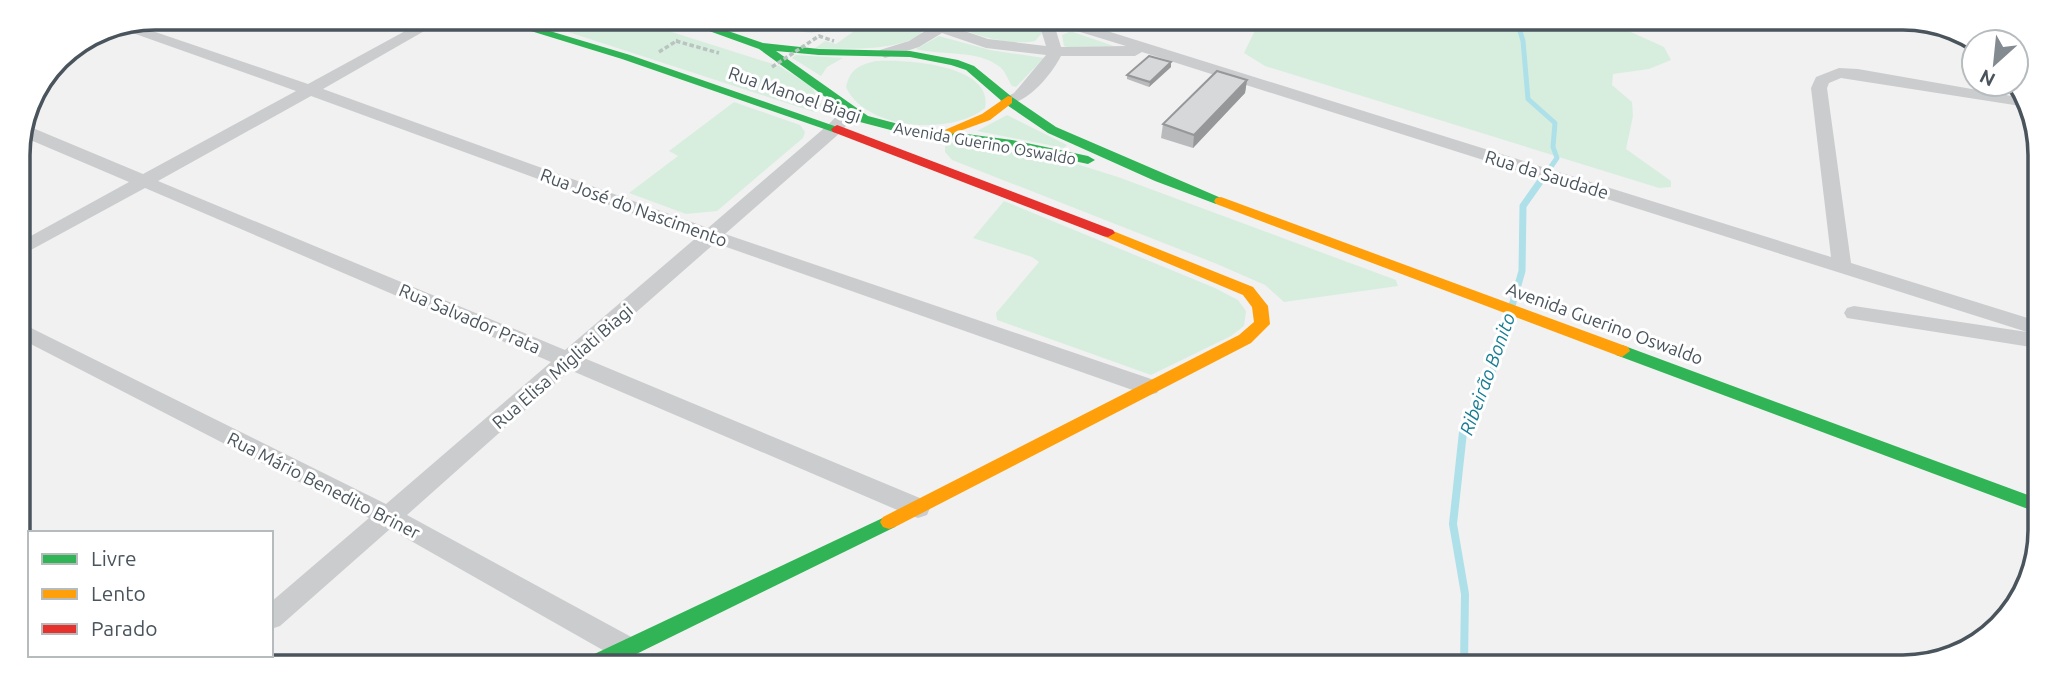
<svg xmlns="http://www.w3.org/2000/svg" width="2058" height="685" font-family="Ubuntu,sans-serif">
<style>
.green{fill:#d7eedf}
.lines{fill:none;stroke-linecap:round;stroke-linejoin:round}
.stream-far2{stroke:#aee0e9;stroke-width:5}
.stream-far1{stroke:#aee0e9;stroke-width:7}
.stream{stroke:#aee0e9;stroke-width:8}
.path{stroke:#b9c4c0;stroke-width:3.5;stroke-dasharray:4.5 2.5;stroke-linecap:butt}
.street{fill:#cbccce;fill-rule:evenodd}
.fast{fill:#30b455;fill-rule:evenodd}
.slow{fill:#ff9f0a;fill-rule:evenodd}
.jam{fill:#e5322d;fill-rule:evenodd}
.path-bridge{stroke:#b9c4c0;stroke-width:3.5;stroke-dasharray:4.5 2.5;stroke-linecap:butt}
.wall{fill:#b9babb}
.shaded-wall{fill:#969798}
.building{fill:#d7d8d9;stroke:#969798;stroke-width:2}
.labels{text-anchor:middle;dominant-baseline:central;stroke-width:6;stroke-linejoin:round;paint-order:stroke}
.far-street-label{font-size:16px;fill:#49545c;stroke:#fff}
.street-label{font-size:18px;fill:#49545c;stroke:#fff}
.water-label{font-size:19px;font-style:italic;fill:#167d92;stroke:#fff}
.rim{fill:none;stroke:#49545c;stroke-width:3.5}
</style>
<rect width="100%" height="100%" fill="#f1f1f1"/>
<g class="green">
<path d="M525 18 631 19 779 66 811 86 823 107 820 111 814 112Z"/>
<path d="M871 19 926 20 920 36C886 52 851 48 814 49L825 41 836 44Z"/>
<path d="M950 20H1034L1043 32 1035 41C1015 46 964 36 950 20Z"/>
<path d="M1260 20 1607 21 1664 47 1671 60 1649 69 1613 74 1612 85 1632 102 1633 116 1626 149 1671 181V187L1659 188 1265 66 1244 53Z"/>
<path d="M1069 32H1073L1114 46 1067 47 1064 46 1062 35Z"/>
<path d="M939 36 990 50 1044 58 1016 87 1012 86C1008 80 1006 72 1000 67 977 49 942 56 916 49Z"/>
<path d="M796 55 843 58 827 67 821 76 792 58Z"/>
<path d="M876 61C904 59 994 64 985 108 951 136 865 130 846 87 850 69 859 65 876 61Z"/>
<path d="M734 102 800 125 805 132 803 138 717 211 686 214 629 193 678 156 669 151Z"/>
<path d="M1007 115 1067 145 1064 148 977 131Z"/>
<path d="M950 142 1067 161 1118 177 1396 280 1398 286 1284 302 1265 285 1217 264 952 160 945 152V146Z"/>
<path d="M1004 201 1215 288 1238 300 1246 311 1244 326 1231 336 1151 375 997 320 996 313 1039 262 1032 257 973 238Z"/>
</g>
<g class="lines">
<path class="stream-far2" d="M1517 21 1523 41 1528 99 1555 123 1553 147 1557 158 1541 181"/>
<path class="stream-far1" d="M1476 406 1495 365 1522 271 1523 206 1542 179"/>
<path class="stream" d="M1464 666 1465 594 1453 524 1463 432 1476 404"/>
<g class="path">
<path d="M676 41 719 53"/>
<path d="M659 52 678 40"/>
</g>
<g class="street">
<path d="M429 18H447L323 89 708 228 829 124 844 108H856L858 111 841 132 725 234 1157 381 1160 387 1157 393 1149 395 1141 393 715 243 584 358 927 501 930 508 927 515 918 518 909 515 570 370 407 515 635 639 638 648 635 657 625 660 615 657 390 529 280 626 271 629V602L369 518 19 338V322L386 504 551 362 145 188 18 257V243L129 182 21 136 23 125 28 126 143 174 296 91 113 26 129 23 308 84ZM311 96 697 237 565 350 158 181Z"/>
<path d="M771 19 811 23 850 19C832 37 789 36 771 19Z"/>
<path d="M933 20H947V25L988 39 1046 46 1038 20H1072L1831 257 1811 88 1816 77 1839 68 1858 69 2023 98 2027 107 1841 78 1829 83 1827 88 1851 263 2037 321V348L1847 318 1844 313 1847 308 1854 306 2027 332 1142 52 1135 56H1061C1052 74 1024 109 1002 103L1000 100 1014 93 1046 55 986 48 942 33 919 47 885 58 877 53 880 50 909 41 933 26ZM1054 24 1126 46 1061 47Z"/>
<path d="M209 655H241L238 663H205Z"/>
</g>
<g class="fast">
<path d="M488 18H506L630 55 843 129 837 133 833 132 622 59Z"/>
<path d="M676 19H693L763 43 819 49 910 51 958 60 974 66 1012 97 1056 127 1228 201 1226 204H1216L1155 181 1048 133 1004 103 966 70 951 65 910 57 819 55 776 51 868 116 906 126 1012 140 1088 156 1095 160 1088 164 1012 148 906 134 860 122 759 49Z"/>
<path d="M1622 345 2036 498V512L1616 355 1614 351Z"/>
<path d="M889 515 895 517 898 522 895 527 616 664H585L588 657Z"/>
</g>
<g class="slow">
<path d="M1008 96 1012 97V103L990 120 946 136 940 132 982 114Z"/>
<path d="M1221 197 1628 347 1630 351 1622 357 1616 355 1216 204 1214 201 1216 198Z"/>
<path d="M1108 229 1253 287 1268 306 1270 324 1251 343 895 527 889 529 883 527 880 522 883 517 1239 335 1254 322 1252 307 1243 295 1103 236 1101 233 1103 230Z"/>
</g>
<path class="jam" d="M837 125 1113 230 1115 233 1108 237 1103 236 833 132 831 129Z"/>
<path class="path-bridge" d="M772 67 819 36 834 41"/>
</g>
<g class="wall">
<path d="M1171 67 1149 87 1127 79V75Z"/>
<path d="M1247 80 1245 93 1193 148 1161 138 1163 124Z"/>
</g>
<g class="shaded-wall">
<path d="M1171 62V67L1149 87 1150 82Z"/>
<path d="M1247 80 1245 93 1193 148 1194 135Z"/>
</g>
<g class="building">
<path d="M1149 56 1171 62 1150 82 1127 75Z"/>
<path d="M1217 71 1247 80 1194 135 1163 124Z"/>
</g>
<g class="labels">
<g class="far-street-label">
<text transform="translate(985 143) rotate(10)">Avenida Guerino Oswaldo</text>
</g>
<g class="street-label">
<text transform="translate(795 94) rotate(19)">Rua Manoel Biagi</text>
<text transform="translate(1547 174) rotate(17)">Rua da Saudade</text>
<text transform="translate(634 207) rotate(20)">Rua José do Nascimento</text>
<text transform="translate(470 318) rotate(23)">Rua Salvador Prata</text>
<text transform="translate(1605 323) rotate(20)">Avenida Guerino Oswaldo</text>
<text transform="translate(562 366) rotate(-41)">Rua Elisa Migliati Biagi</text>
<text transform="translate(324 485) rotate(27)">Rua Mário Benedito Briner</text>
</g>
<g class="water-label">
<text transform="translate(1487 374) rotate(-70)">Ribeirão Bonito</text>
</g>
</g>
<path d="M0 0H2058V685H0ZM155 30H1903A125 125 0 0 1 2028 155V530A125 125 0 0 1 1903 655H155A125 125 0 0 1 30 530V155A125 125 0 0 1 155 30Z" fill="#fff" fill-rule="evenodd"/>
<path class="rim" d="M155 30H1903A125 125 0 0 1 2028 155V530A125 125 0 0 1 1903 655H155A125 125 0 0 1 30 530V155A125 125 0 0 1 155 30Z"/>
<rect x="28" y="531" width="245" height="126" fill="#ffffff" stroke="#b6bbbe" stroke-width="2"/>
<rect x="42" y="554" width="35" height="10" fill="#30b455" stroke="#b6bbbe" stroke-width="2"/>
<text x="91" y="566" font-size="21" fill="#49545c">Livre</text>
<rect x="42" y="589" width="35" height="10" fill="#ff9f0a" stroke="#b6bbbe" stroke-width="2"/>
<text x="91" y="601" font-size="21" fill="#49545c">Lento</text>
<rect x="42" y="624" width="35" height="10" fill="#e5322d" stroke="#b6bbbe" stroke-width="2"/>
<text x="91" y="636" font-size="21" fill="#49545c">Parado</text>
<g transform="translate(1995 63) rotate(207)"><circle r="33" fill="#ffffff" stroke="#b6bbbe" stroke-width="2"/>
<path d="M0-5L12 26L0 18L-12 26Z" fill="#848b90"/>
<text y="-10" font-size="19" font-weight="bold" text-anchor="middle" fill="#49545c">N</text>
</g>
</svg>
